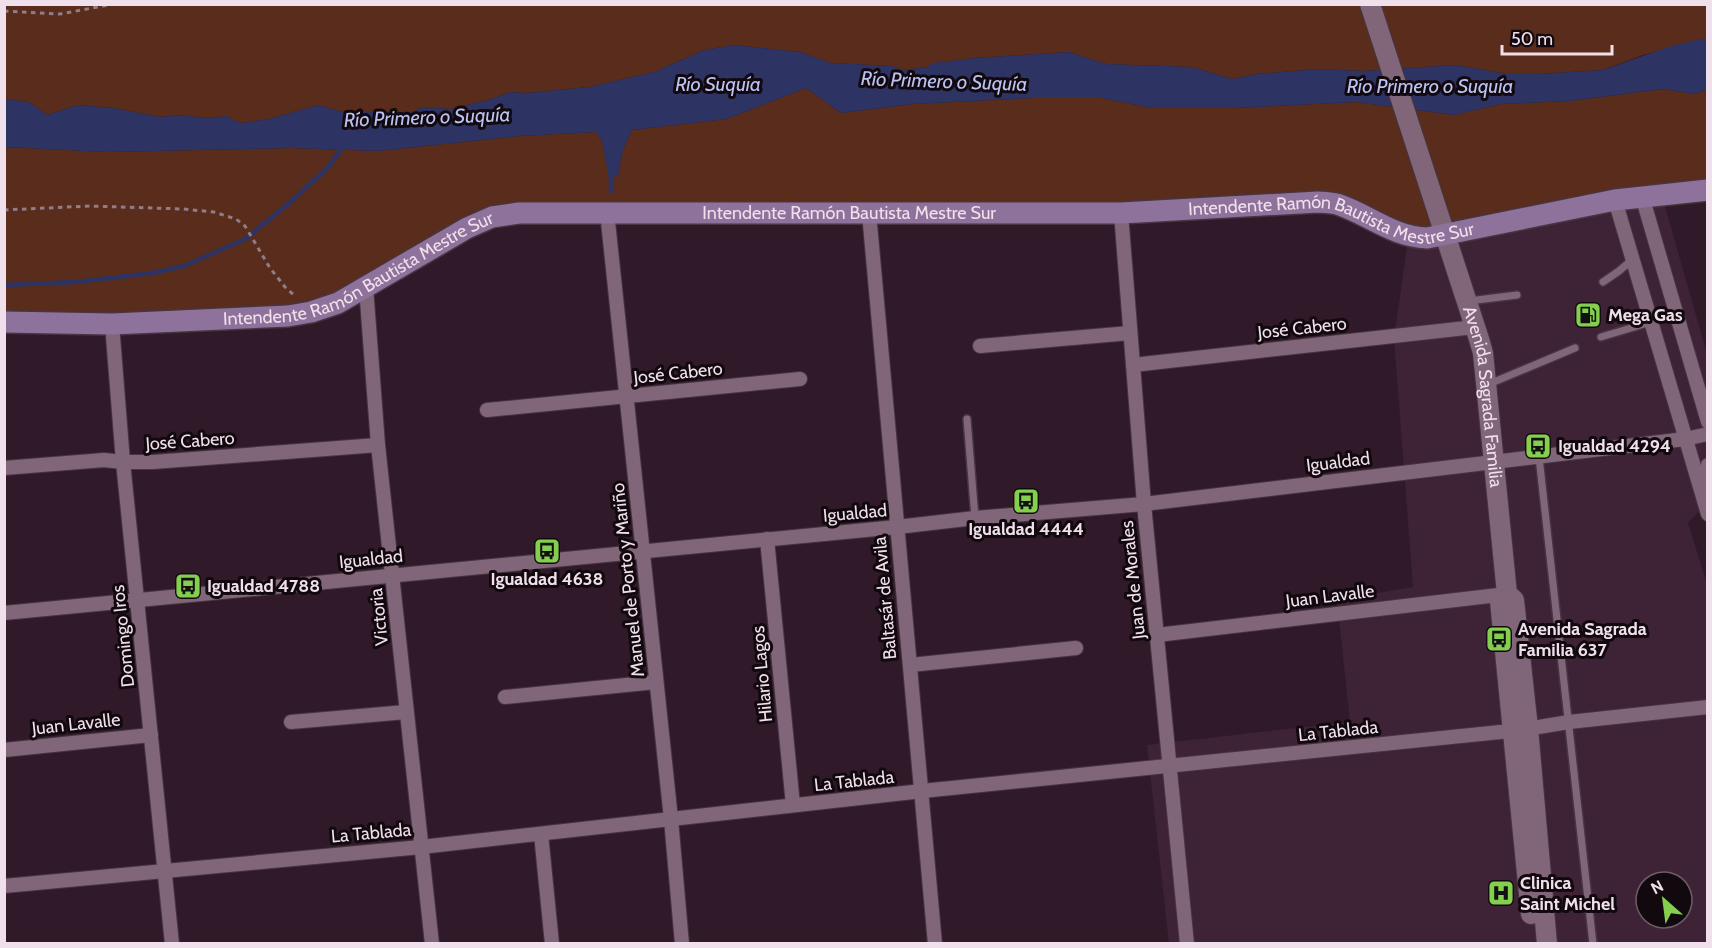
<svg xmlns="http://www.w3.org/2000/svg" width="1712" height="948" font-family="Cabin,sans-serif">
<style>
.built{fill:#3e2236;fill-rule:evenodd}
.green{fill:#5a2c1b}
.water{fill:#2d3362}
.lines{fill:none;stroke-linecap:round;stroke-linejoin:round}
.stream{stroke:#2d3362;stroke-width:4.5}
.lane-casing{stroke:#473542;stroke-width:10}
.street-casing{stroke:#473542;stroke-width:16}
.secondary-casing{stroke:#473542;stroke-width:22}
.primary-casing{stroke:#473542;stroke-width:24}
.path{stroke:#907d8a;stroke-width:3;stroke-dasharray:4.5 4.5;stroke-linecap:butt}
.lane{stroke:#816679;stroke-width:7}
.street{stroke:#816679;stroke-width:14}
.secondary{stroke:#816679;stroke-width:20}
.primary{stroke:#8e729c;stroke-width:21}
.labels{text-anchor:middle;dominant-baseline:central;stroke-width:6;stroke-linejoin:round;paint-order:stroke}
.street-label{font-size:18px;fill:#f0e0eb;stroke:#12090f}
.poi-label{font-size:18px;font-weight:bold;fill:#f0e0eb;stroke:#12090f;text-anchor:start}
.water-label{font-size:20px;font-style:italic;fill:#bac3f3;stroke:#12090f}
</style>
<rect width="100%" height="100%" fill="#301a2a"/>
<path class="built" d="M1664 203 1707 354V503L1688 523 1708 587 1707 943H1169L1147 745 1350 722 1337 600 1413 587 1394 338 1407 247ZM1646 882H1682V918H1646Z"/>
<g class="green">
<path d="M5 5H1707V39H1700L1640 56 1603 70 1537 74H1507L1455 65 1362 71 1318 69 1257 74 1232 79 1192 67 1106 64 1069 52 975 58 934 63 927 67 903 70 892 66 831 63 800 52 734 45 704 50 654 72 589 87 527 93 511 92 488 100 450 109 423 107 413 112H343L318 105 269 119 240 123 226 116 209 118 176 115 160 117 113 108 77 105 47 115 29 102 5 99Z"/>
<path d="M806 88 841 113 913 104 1033 98H1102L1152 108H1234L1356 102 1454 115 1501 104 1569 101 1663 89 1695 94 1707 89V190L1445 235 1347 209 519 213 338 303 5 322V147L108 152 292 148 378 151 519 136 596 132 602 141 610 179 619 172C620 156 625 144 632 130L726 119Z"/>
</g>
<path class="water" d="M1700 39H1707V89L1695 94 1663 89 1569 101 1501 104 1454 115 1356 102 1234 108H1152L1102 98H1033L913 104 841 113 806 88 726 119 632 130C625 144 620 156 619 173L613 178 609 179 602 141 596 132 519 136 378 151 292 148 108 152 5 147V99L29 102 47 115 77 105 113 108 160 117 176 115 209 118 226 116 240 123 269 119 318 105 343 112H413L423 107 450 109 488 100 511 92 527 93 589 87 654 72 704 50 734 45 800 52 831 63 892 66 903 70 927 67 933 63 975 58 1069 52 1106 64 1192 67 1232 79 1257 74 1318 69 1362 71 1455 65 1507 74H1537L1603 70 1671 46Z"/>
<g class="lines">
<g class="stream">
<path d="M611 192V174"/>
<path d="M4 285 76 282 152 273 184 266 245 239 287 205 327 168 344 146"/>
</g>
<defs>
<g id="lane">
<path d="M1603 282 1619 271 1633 259"/>
<path d="M1469 301 1517 295"/>
<path d="M1601 337 1651 322"/>
<path d="M1489 384 1575 348"/>
<path d="M967 419 975 518"/>
<path d="M1539 457 1593 944"/>
</g>
<g id="street">
<path d="M1642 196 1708 422"/>
<path d="M1615 200 1708 514"/>
<path d="M607 212 671 819 682 944"/>
<path d="M869 213 935 944"/>
<path d="M1121 213 1144 504 1187 944"/>
<path d="M366 287 378 445 432 944"/>
<path d="M112 324 123 462 172 944"/>
<path d="M980 346 1130 333"/>
<path d="M1133 365 1475 327"/>
<path d="M487 410 800 379"/>
<path d="M4 468 104 460 123 462H153L378 445"/>
<path d="M1705 492 1708 465"/>
<path d="M767 539 793 805"/>
<path d="M4 613 897 527 975 518 1144 504 1685 439 1708 434"/>
<path d="M1157 635 1507 594"/>
<path d="M910 665 1076 648"/>
<path d="M505 697 656 682"/>
<path d="M291 722 406 712"/>
<path d="M4 750 151 735"/>
<path d="M541 834 552 944"/>
<path d="M4 886 421 847 922 791 1520 730 1569 722 1708 707"/>
</g>
<g id="secondary">
<path id="s1" d="M1370 4 1479 339 1483 353 1507 594 1514 600 1528 728 1547 944"/>
<path d="M1507 594 1500 601 1531 914"/>
</g>
<g id="primary">
<path id="s2" d="M4 322 112 324 288 316 311 312 338 303 467 228 492 217 519 213H1121L1318 202C1324 202 1331 203 1337 204 1368 214 1393 237 1427 238L1615 200 1708 190"/>
</g>
</defs>
<use href="#lane" class="lane-casing"/>
<use href="#street" class="street-casing"/>
<use href="#secondary" class="secondary-casing"/>
<use href="#primary" class="primary-casing"/>
<g class="path">
<path d="M4 11 60 14 114 4"/>
<path d="M4 210 90 206 183 209 214 212 236 219 245 226 270 268 285 287 295 296"/>
</g>
<use href="#lane" class="lane"/>
<use href="#street" class="street"/>
<use href="#secondary" class="secondary"/>
<use href="#primary" class="primary"/>
</g>
<defs>
<symbol id="fuel-square" viewBox="-11 -11 22 22"><rect x="-9" y="-9" width="18" height="18" rx="4" fill="#84d04e" stroke="#12090f"/><path d="M-5.5-6h7V0h2V4h1.3V-2.5L3-4.5l.8-.8L6-3V5H2.5V1h-1V6h-7ZM-4.2-4.7v3.2H.2V-4.7Z" fill="#111"/></symbol>
<symbol id="bus-square" viewBox="-11 -11 22 22"><rect x="-9" y="-9" width="18" height="18" rx="4" fill="#84d04e" stroke="#12090f"/><path d="M-5-6H5V4H4V6H2V4H-2V6H-4V4H-5ZM-3.5-4V0h7V-4ZM-3.5 1.2v1.5H-2V1.2ZM2 1.2v1.5H3.5V1.2Z" fill="#111"/></symbol>
<symbol id="hospital-square" viewBox="-11 -11 22 22"><rect x="-9" y="-9" width="18" height="18" rx="4" fill="#84d04e" stroke="#12090f"/><path d="M-5-5h3v3.5h4V-5h3V5h-3V1.5h-4V5h-3Z" fill="#111"/></symbol>
</defs>
<g fill-rule="evenodd">
<use href="#fuel-square" x="1573" y="300" width="30" height="30"/>
<use href="#bus-square" x="1523" y="431" width="30" height="30"/>
<use href="#bus-square" x="1011" y="486" width="30" height="30"/>
<use href="#bus-square" x="532" y="536" width="30" height="30"/>
<use href="#bus-square" x="173" y="571" width="30" height="30"/>
<use href="#bus-square" x="1484" y="624" width="30" height="30"/>
<use href="#hospital-square" x="1486" y="878" width="30" height="30"/>
</g>
<g class="labels">
<g class="street-label">
<text stroke="none"><textPath href="#s2" startOffset="870">Intendente Ramón Bautista Mestre Sur</textPath></text>
<text stroke="none"><textPath href="#s2" startOffset="1356">Intendente Ramón Bautista Mestre Sur</textPath></text>
<text stroke="none"><textPath href="#s2" startOffset="366">Intendente Ramón Bautista Mestre Sur</textPath></text>
<text transform="translate(1302 328) rotate(-6)">José Cabero</text>
<text transform="translate(678 373) rotate(-6)">José Cabero</text>
<text stroke="none"><textPath href="#s1" startOffset="410">Avenida Sagrada Familia</textPath></text>
<text transform="translate(190 441) rotate(-4)">José Cabero</text>
<text transform="translate(1338 462) rotate(-7)">Igualdad</text>
<text transform="translate(855 513) rotate(-5)">Igualdad</text>
<text transform="translate(371 559) rotate(-6)">Igualdad</text>
<text transform="translate(628 580) rotate(-96)">Manuel de Porto y Mariño</text>
<text transform="translate(1133 580) rotate(-96)">Juan de Morales</text>
<text transform="translate(1330 596) rotate(-7)">Juan Lavalle</text>
<text transform="translate(885 598) rotate(-95)">Baltasár de Avila</text>
<text transform="translate(379 617) rotate(-96)">Victoria</text>
<text transform="translate(123 636) rotate(-96)">Domingo Iros</text>
<text transform="translate(762 674) rotate(-95)">Hilario Lagos</text>
<text transform="translate(76 724) rotate(-6)">Juan Lavalle</text>
<text transform="translate(1338 731) rotate(-6)">La Tablada</text>
<text transform="translate(854 781) rotate(-6)">La Tablada</text>
<text transform="translate(371 833) rotate(-5)">La Tablada</text>
</g>
<g class="poi-label">
<text x="1608" y="315">Mega Gas</text>
<text x="1558" y="446">Igualdad 4294</text>
<text x="1026" y="529" text-anchor="middle">Igualdad 4444</text>
<text x="547" y="579" text-anchor="middle">Igualdad 4638</text>
<text x="207" y="586">Igualdad 4788</text>
<text x="1518" y="629">Avenida Sagrada<tspan x="1518" dy="21">Familia 637</tspan></text>
<text x="1520" y="883">Clinica<tspan x="1520" dy="21">Saint Michel</tspan></text>
</g>
<g class="water-label">
<text transform="translate(944 81) rotate(2)">Río Primero o Suquía</text>
<text x="718" y="84">Río Suquía</text>
<text x="1430" y="86">Río Primero o Suquía</text>
<text transform="translate(427 117) rotate(-2)">Río Primero o Suquía</text>
</g>
</g>
<rect width="1712" height="948" fill="none" stroke="#f0e0eb" stroke-width="12"/>
<g transform="translate(1664 900) rotate(332)"><circle r="28" fill="#12090f" stroke="#6b5f67" stroke-width="1.5"/>
<path d="M0-4.5L10 22L0 15L-10 22Z" fill="#84d04e"/>
<text y="-9" font-size="16" font-weight="bold" text-anchor="middle" fill="#f0e0eb">N</text>
</g>
<path d="M1502 45v9h110v-9" fill="none" stroke="#f0e0eb" stroke-width="3"/>
<text x="1511" y="45" font-size="18" fill="#f0e0eb" stroke="#12090f" stroke-width="4.5" paint-order="stroke">50 m</text>
</svg>
